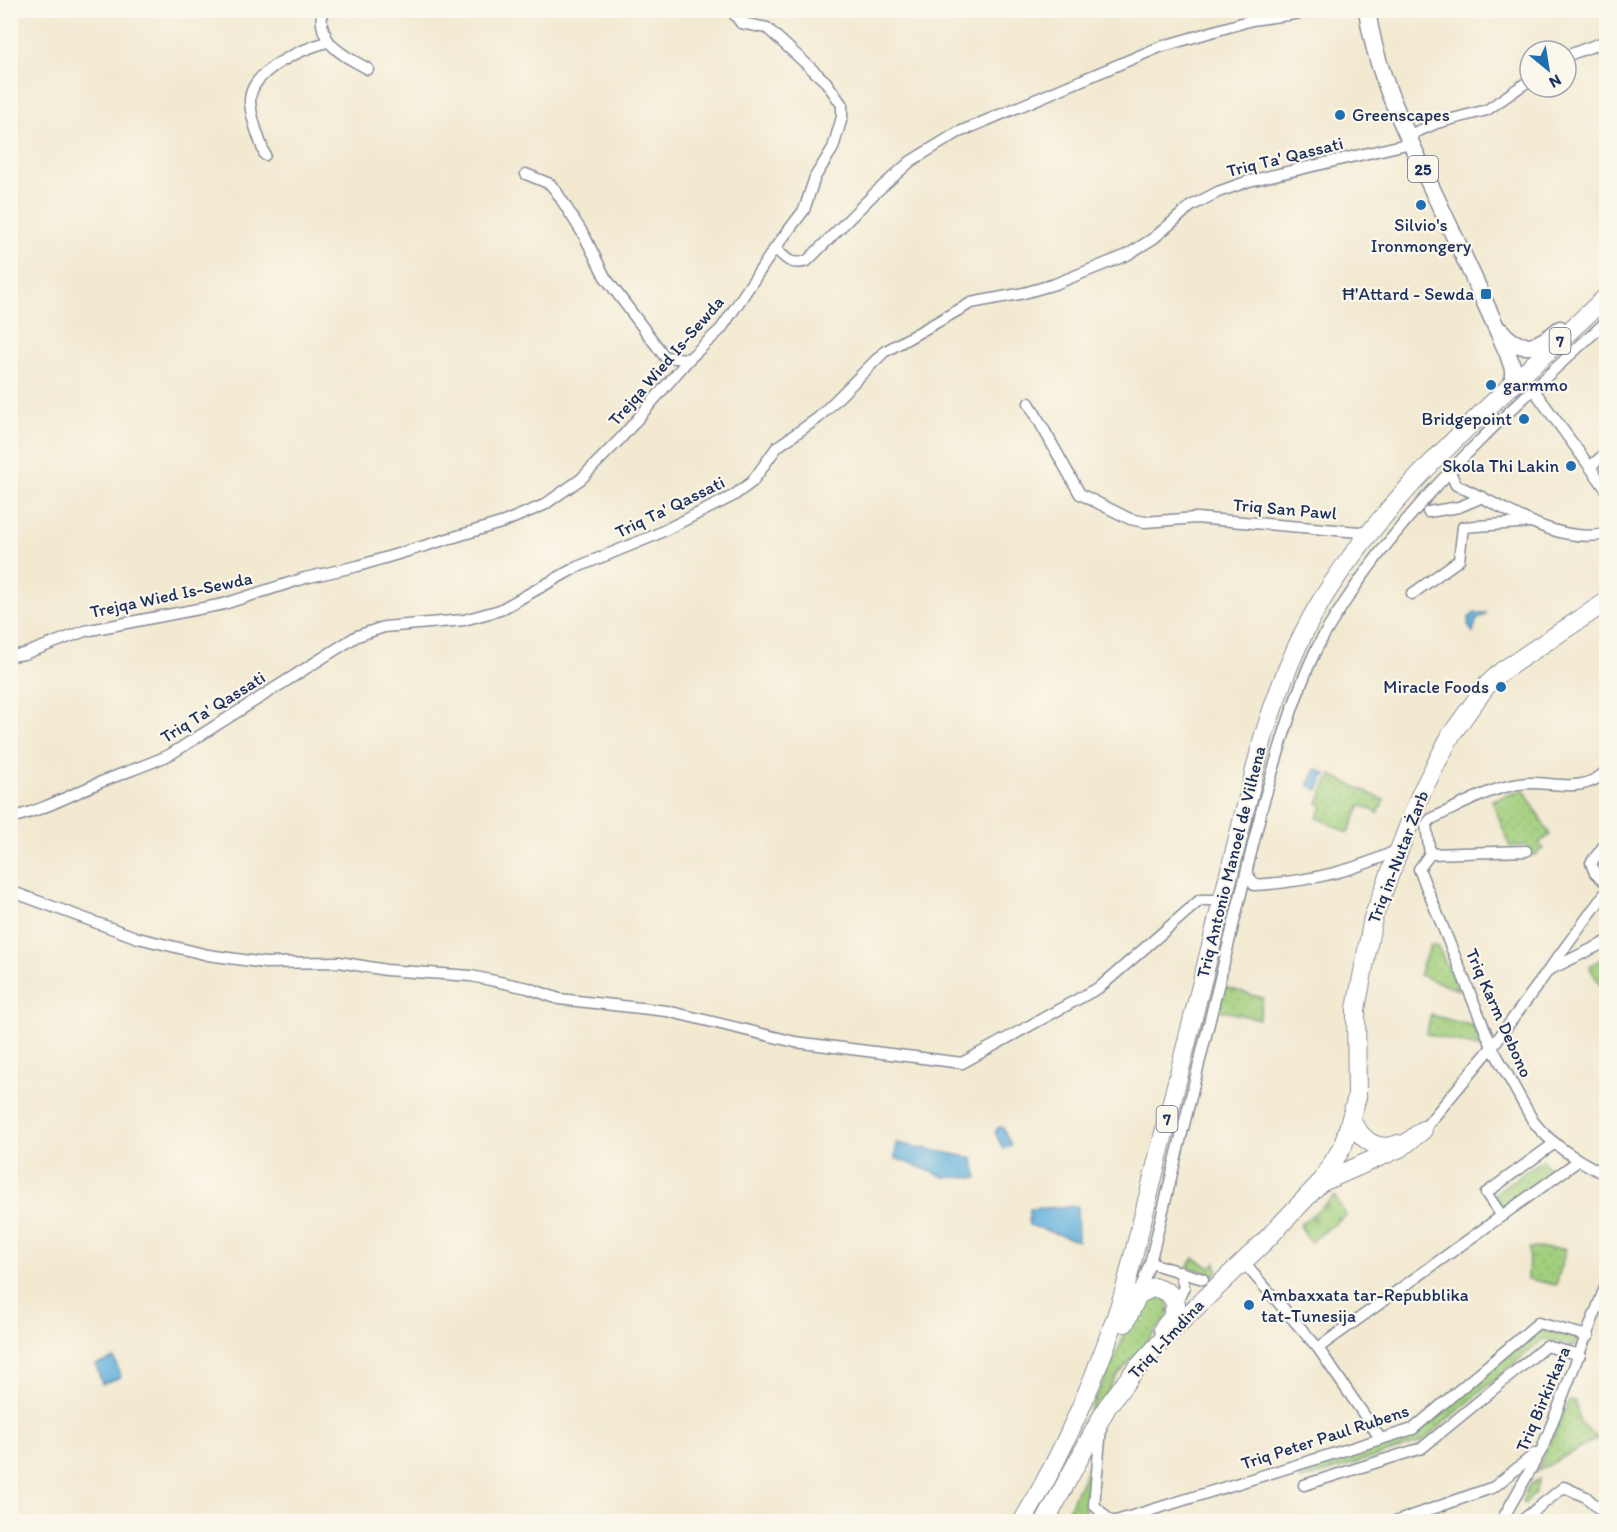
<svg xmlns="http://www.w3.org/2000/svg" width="1617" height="1532" font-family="Itim,sans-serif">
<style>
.grass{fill:url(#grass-dots);stroke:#5e7f6e;stroke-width:1.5}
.cemetery{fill:url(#cemetery-stones);stroke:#5e7f6e;stroke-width:1.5}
.park{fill:url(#park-crowns);stroke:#5e7f6e;stroke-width:1.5}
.water{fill:#5fafda;stroke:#3d6f9c;stroke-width:1.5}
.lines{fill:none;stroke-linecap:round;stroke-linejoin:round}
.minor-casing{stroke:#868c97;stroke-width:13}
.primary-casing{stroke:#868c97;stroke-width:19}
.trunk-casing{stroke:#868c97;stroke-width:20}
.minor{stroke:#fff;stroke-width:10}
.primary{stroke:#fff;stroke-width:16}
.trunk{stroke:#fff;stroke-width:18}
.poi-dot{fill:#1f6fb2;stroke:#fbf7ec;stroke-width:2}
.labels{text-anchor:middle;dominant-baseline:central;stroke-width:4.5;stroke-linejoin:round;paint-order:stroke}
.shield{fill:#fbf7ec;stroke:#5e6b89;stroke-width:1.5}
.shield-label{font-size:16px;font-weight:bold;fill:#1b2f5e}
.poi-label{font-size:18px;fill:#1b2f5e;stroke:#fbf7ec;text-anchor:end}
.street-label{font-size:18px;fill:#1b2f5e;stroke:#fbf7ec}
</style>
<defs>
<pattern id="grass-dots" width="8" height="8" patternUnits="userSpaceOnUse" patternTransform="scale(1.5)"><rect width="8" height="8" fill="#a2cf7d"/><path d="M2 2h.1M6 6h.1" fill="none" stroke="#8bb26e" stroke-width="1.8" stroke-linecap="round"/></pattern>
<pattern id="cemetery-stones" width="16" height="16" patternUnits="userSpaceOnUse" patternTransform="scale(1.5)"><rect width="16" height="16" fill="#a2cf7d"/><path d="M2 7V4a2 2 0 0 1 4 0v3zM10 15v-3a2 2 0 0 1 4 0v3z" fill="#8bb26e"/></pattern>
<pattern id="park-crowns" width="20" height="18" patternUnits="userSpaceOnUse" patternTransform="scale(1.5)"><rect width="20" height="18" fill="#a2cf7d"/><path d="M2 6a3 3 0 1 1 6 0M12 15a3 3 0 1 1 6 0" fill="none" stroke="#8bb26e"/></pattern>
</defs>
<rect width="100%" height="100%" fill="#fbf7ec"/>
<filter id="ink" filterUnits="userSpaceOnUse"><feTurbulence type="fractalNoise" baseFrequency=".0167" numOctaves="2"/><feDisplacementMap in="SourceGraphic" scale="12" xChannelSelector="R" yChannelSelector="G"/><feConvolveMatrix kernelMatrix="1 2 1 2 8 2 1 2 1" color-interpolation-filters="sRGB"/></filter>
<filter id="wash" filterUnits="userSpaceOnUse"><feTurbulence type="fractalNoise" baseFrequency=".008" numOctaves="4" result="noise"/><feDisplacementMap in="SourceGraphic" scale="24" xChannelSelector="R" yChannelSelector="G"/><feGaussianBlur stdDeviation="1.35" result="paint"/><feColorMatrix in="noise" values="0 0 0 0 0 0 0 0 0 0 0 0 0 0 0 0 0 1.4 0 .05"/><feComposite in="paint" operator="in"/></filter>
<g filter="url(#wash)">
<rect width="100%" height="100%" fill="#f2e9d0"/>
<g class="grass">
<path d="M1331 775 1384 800 1378 813 1361 805 1348 833 1317 818 1323 806 1318 803Z"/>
<path d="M1524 790 1550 835 1539 843 1543 849 1533 856 1526 845 1510 847 1492 800Z"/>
<path d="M1430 945 1438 947 1458 990 1419 975Z"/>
<path d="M1604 957 1606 961V994L1589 967Z"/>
<path d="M1224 987 1263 998 1259 1019 1219 1010Z"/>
<path d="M1431 1015 1473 1026 1481 1048 1426 1034Z"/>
<path d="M1529 1248 1566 1249 1556 1285 1528 1279Z"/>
<path d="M1194 1258 1211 1268 1216 1262 1217 1272 1215 1275 1188 1267Z"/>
<path d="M1142 1296 1165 1297 1170 1308 1166 1319 1114 1380 1062 1474 1059 1472 1106 1377Z"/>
<path d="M1569 1401 1576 1402 1579 1421 1598 1438 1536 1472Z"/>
<path d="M1539 1479 1535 1493 1525 1504 1522 1502 1528 1486Z"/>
</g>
<path class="cemetery" d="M1335 1196 1346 1216 1310 1242 1300 1225Z"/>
<g class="park">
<path d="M1542 1160 1552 1173 1504 1208 1494 1194Z"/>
<path d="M1540 1329 1577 1339 1575 1346 1543 1339 1421 1442 1300 1481 1299 1473 1418 1434Z"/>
<path d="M1093 1457 1083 1521H1063Z"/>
</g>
<g class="water">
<path d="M1475 613H1486L1476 621 1473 633 1468 625 1469 618Z"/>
<path d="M1316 769 1326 774 1318 790 1308 785Z"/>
<path d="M999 1127 1003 1128 1011 1145 1003 1149 995 1132Z"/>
<path d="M896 1143 973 1158 978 1178 945 1177 895 1158Z"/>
<path d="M1077 1206 1078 1241 1029 1225V1209Z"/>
<path d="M114 1358 121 1377 102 1384 96 1365Z"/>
</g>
</g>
<g filter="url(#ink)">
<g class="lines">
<defs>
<g id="minor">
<path d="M322 10C318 45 342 54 368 69"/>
<path d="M731 10 741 23 767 28 826 82 842 105V117L833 148 815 177 804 210 775 248"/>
<path d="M741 23 744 10"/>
<path d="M1566 56 1606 41"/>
<path d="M1407 136 1437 123 1487 110 1530 80"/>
<path d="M265 155C259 138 251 119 250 101 250 70 303 49 327 42"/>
<path d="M526 174 550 184 556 191 585 237 605 277 665 357 689 359"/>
<path d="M1536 385V393L1606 489"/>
<path d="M1029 403 1080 494 1130 519 1145 522 1196 518 1371 533"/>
<path d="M1591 466 1606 453"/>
<path d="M1450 472 1456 485C1501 504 1554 545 1606 534"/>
<path d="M1428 512 1459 507 1483 497"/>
<path d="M1412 594 1459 560 1463 527 1532 522"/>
<path d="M10 656 24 654 85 631 224 604 305 578 358 566 504 522 544 505 581 479 622 437 689 359 721 329 775 248C786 259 791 266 807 261L875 193 911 161 957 133 1160 47 1252 20 1322 10"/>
<path d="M1606 771C1585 793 1558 783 1532 783 1497 783 1462 805 1431 819L1426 825 1430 854 1419 869 1492 1047 1533 1121C1552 1146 1579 1161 1606 1175"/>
<path d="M10 818C44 810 70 795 101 782 125 772 148 765 171 754L357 636 384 627 464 620 500 610 575 568 653 536 733 496 752 482 777 447 818 418 884 352 971 303 1024 293 1055 284 1127 255 1154 238 1191 206 1218 192 1249 181 1411 143"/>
<path d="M1606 843 1591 863 1595 873 1606 883"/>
<path d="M1430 854 1526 851"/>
<path d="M1247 873 1254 885C1305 882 1354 872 1399 849"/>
<path d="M10 891 138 938 208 955 265 963 339 962 386 970 471 976 528 988 559 999 667 1011 795 1042 962 1063 1100 987 1200 900H1221"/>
<path d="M1553 968 1606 942"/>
<path d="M1423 1130 1492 1047 1606 892"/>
<path d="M1502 1216 1486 1193 1555 1143"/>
<path d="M1243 1262 1318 1348 1380 1438"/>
<path d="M1150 1263 1203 1279"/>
<path d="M1138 1295 1150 1263 1263 804C1278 754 1292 702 1314 654 1327 627 1345 602 1362 577 1431 481 1519 401 1606 322"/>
<path d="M1176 1304 1184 1287 1180 1271"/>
<path d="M1318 1348 1578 1161"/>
<path d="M1101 1428 1094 1505 1111 1522"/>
<path d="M1304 1485 1422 1448 1546 1346 1580 1355"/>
<path d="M1113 1522 1413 1429 1538 1323 1588 1336"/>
<path d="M1395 1522 1494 1487 1536 1453"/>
<path d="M1501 1522 1542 1449 1606 1285"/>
<path d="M1520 1522 1564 1487 1586 1497 1606 1515"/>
</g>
<g id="primary">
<path d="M1367 10C1376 73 1400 118 1425 174 1453 234 1482 294 1508 354L1513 369V386"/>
<path d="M1501 331C1521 356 1540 346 1560 329"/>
</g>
<g id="trunk">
<path d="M1351 1121C1362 1139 1376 1153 1398 1144"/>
<path d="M1320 1183 1402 1147 1423 1130"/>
<path d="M1125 1323 1138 1295 1154 1287 1169 1293 1176 1304 1172 1318 1163 1329"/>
<path d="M1022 1522C1064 1453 1101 1366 1125 1289L1263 738C1278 690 1295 644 1321 601 1393 485 1508 390 1606 297"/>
<path d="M1045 1522 1107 1407 1132 1374 1168 1334 1265 1241 1320 1183 1343 1146 1357 1097 1356 1009 1373 918 1421 793 1451 735 1487 685 1502 671 1606 602"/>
</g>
</defs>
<use href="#minor" class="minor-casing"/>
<use href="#primary" class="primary-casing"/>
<use href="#trunk" class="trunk-casing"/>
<use href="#minor" class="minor"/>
<use href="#primary" class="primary"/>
<use href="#trunk" class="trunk"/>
</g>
</g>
<g class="poi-dot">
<circle cx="1340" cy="115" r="6"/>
<circle cx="1421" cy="205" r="6"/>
<rect x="1480" y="288" width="12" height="12" rx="3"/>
<circle cx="1491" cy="385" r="6"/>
<circle cx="1524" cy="419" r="6"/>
<circle cx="1571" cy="466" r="6"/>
<circle cx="1501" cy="687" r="6"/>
<circle cx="1249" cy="1305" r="6"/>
</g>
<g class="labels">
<g class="shield">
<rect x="1408" y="156" width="30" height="26" rx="4.5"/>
<rect x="1549.5" y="328" width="21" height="26" rx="4.5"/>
<rect x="1156.5" y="1106" width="21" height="26" rx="4.5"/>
</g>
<g class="shield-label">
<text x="1423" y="169">25</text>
<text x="1560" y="341">7</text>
<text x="1167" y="1119">7</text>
</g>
<g class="poi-label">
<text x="1352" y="115" text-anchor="start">Greenscapes</text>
<text x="1421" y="225" text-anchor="middle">Silvio's<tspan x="1421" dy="21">Ironmongery</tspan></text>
<text x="1474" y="294">Ħ'Attard - Sewda</text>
<text x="1503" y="385" text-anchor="start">garmmo</text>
<text x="1512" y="419">Bridgepoint</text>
<text x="1559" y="466">Skola Thi Lakin</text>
<text x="1489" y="687">Miracle Foods</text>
<text x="1261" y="1295" text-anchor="start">Ambaxxata tar-Repubblika<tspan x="1261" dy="21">tat-Tunesija</tspan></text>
</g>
<g class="street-label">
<text transform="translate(1285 157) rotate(-14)">Triq Ta' Qassati</text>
<text transform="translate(666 361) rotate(-49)">Trejqa Wied Is-Sewda</text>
<text transform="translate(670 507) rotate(-26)">Triq Ta' Qassati</text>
<text transform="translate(1285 509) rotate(5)">Triq San Pawl</text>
<text transform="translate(171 595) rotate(-12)">Trejqa Wied Is-Sewda</text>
<text transform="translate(213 707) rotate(-32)">Triq Ta' Qassati</text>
<text transform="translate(1398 857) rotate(-69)">Triq in-Nutar Żarb</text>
<text transform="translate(1231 862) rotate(-76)">Triq Antonio Manoel de Vilhena</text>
<text transform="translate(1499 1013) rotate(66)">Triq Karm Debono</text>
<text transform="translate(1166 1339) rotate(-47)">Triq l-Imdina</text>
<text transform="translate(1543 1399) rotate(-67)">Triq Birkirkara</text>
<text transform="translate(1325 1437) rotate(-18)">Triq Peter Paul Rubens</text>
</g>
</g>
<rect width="1617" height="1532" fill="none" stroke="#fbf7ec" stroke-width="36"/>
<g transform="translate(1548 69) rotate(150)"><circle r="28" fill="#fbf7ec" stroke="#a1a7b3" stroke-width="1.5"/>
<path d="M0-4.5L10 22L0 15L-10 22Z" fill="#1f6fb2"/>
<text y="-9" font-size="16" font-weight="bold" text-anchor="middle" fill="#1b2f5e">N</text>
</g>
</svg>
